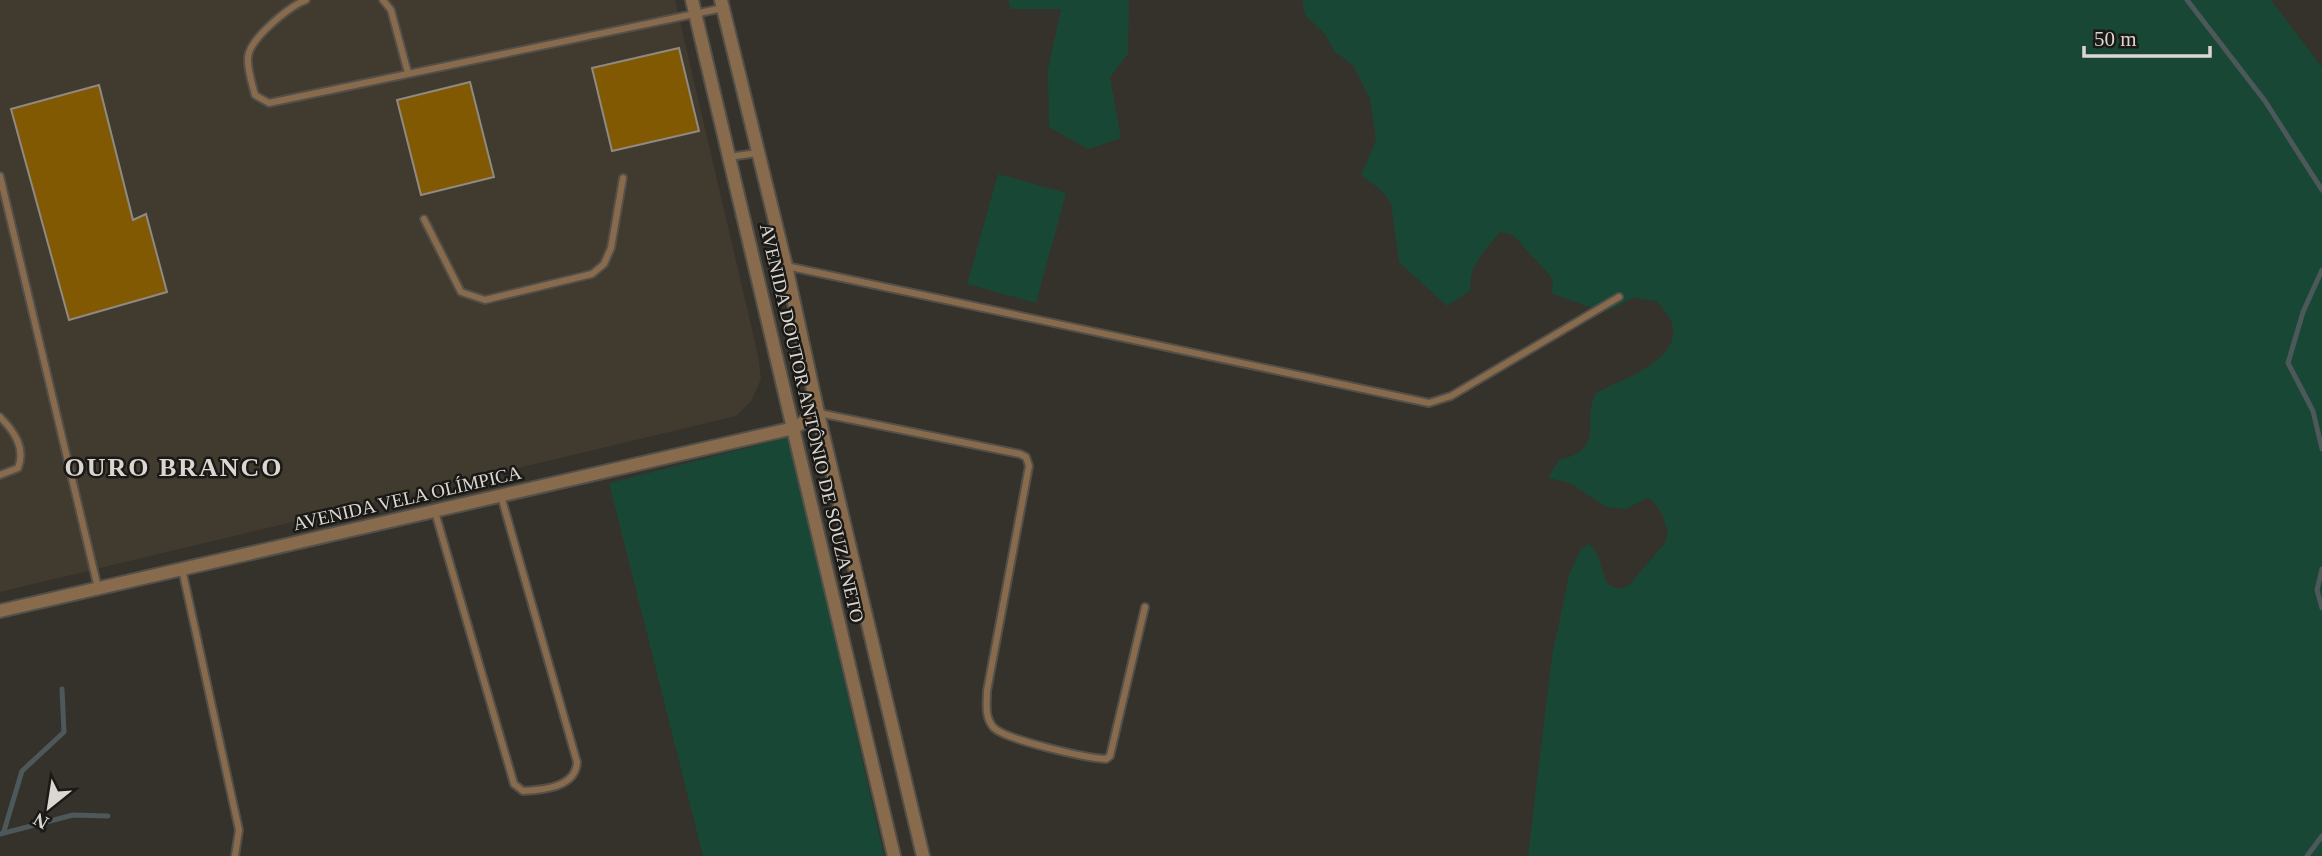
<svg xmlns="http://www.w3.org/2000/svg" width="2322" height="856" font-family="Georgia,serif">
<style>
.built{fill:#413a2e}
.green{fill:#184835}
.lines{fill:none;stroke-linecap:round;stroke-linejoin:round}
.stream{stroke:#4d585a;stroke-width:5}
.building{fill:#805902;stroke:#8f8a83;stroke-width:2}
.service-casing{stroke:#534f49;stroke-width:10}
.minor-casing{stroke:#534f49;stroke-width:16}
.service{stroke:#886b4d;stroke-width:6}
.minor{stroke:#886b4d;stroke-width:12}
.labels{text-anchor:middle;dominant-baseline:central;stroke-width:5;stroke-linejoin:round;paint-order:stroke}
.street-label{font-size:19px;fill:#dad7d3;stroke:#1b1916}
.district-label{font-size:26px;font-weight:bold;letter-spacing:2px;fill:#dad7d3;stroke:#1b1916}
</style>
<rect width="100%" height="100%" fill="#35312b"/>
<path class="built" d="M0 0H675L758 355 761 379 752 400 736 416 0 592Z"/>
<g class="green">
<path d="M1008 0H1129L1128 54 1110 77 1121 138 1088 149 1049 127 1048 70 1061 9H1011Z"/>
<path d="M1306 0H2271L2322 67V856H1528L1552 656 1569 575 1580 550 1589 544 1596 551 1607 584 1618 589 1628 586 1665 543 1668 532 1662 514 1654 502 1647 498 1626 509 1606 507 1570 483 1548 478 1559 460C1608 448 1580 422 1596 393 1622 379 1682 361 1672 324 1670 316 1662 308 1657 301L1633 298 1610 310 1586 306 1551 293 1553 284 1552 278 1513 235 1500 232C1486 250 1467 266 1471 290L1447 306 1399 262 1391 203 1381 190 1361 175 1376 140 1370 99 1353 65 1335 52 1324 33 1305 15 1302 2Z"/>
<path d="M998 174 1066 193 1036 303 967 284Z"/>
<path d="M789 437 884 856H703L609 483Z"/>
</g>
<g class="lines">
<g class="stream">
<path d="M2187 0 2265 101 2322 190"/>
<path d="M2322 270 2303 312 2288 363 2313 411 2322 449"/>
<path d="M2322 569 2317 590 2322 608"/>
<path d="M4 831 22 771 64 732 62 689"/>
<path d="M0 834 73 815 108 816"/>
<path d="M2307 856 2322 836"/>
</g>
</g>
<g class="building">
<path d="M679 48 699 131 612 151 592 68Z"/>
<path d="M470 82 494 177 421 195 397 100Z"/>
<path d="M99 85 133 220 146 214 167 292 69 320 11 109Z"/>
</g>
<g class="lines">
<defs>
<g id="service">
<path d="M306 0C290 6 250 38 248 57 247 69 252 83 255 95L269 103 723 8"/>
<path d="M383 0 391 10 408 73"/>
<path d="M729 157 757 153"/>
<path d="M0 176 98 588"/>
<path d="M424 219 461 292 485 300 592 274 604 264 611 248 623 178"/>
<path d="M786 266 1429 403 1451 396 1619 297"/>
<path d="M819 413 1020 454 1026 457 1029 466 987 691C987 704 984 717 994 728 1007 740 1086 758 1106 759L1110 756 1145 607"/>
<path d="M0 417C14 431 26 448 18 468L0 475"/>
<path d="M435 512 514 784 523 791C544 790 576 787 577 762L501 496"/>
<path d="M182 569 239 830 235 856"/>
</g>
<g id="minor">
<path d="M692 0 894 856"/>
<path d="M721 0 786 266 818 413 923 856"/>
<path d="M0 611 794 428 818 413"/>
</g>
</defs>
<use href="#service" class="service-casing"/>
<use href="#minor" class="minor-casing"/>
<use href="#service" class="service"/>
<use href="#minor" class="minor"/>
</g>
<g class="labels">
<g class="street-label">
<text transform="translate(812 423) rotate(77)">AVENIDA DOUTOR ANTÔNIO DE SOUZA NETO</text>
<text transform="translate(407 498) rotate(-13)">AVENIDA VELA OLÍMPICA</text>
</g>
<g class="district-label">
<text x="174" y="467">OURO BRANCO</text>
</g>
</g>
<g transform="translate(49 807) rotate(210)" stroke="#1b1916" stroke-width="5" paint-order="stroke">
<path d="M0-5L12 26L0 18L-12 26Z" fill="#dad7d3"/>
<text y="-10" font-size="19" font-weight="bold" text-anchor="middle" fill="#dad7d3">N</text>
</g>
<path d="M2084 46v10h126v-10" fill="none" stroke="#dad7d3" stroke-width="3.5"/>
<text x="2094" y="46" font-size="21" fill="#dad7d3" stroke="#1b1916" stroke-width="5" paint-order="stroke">50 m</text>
</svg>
